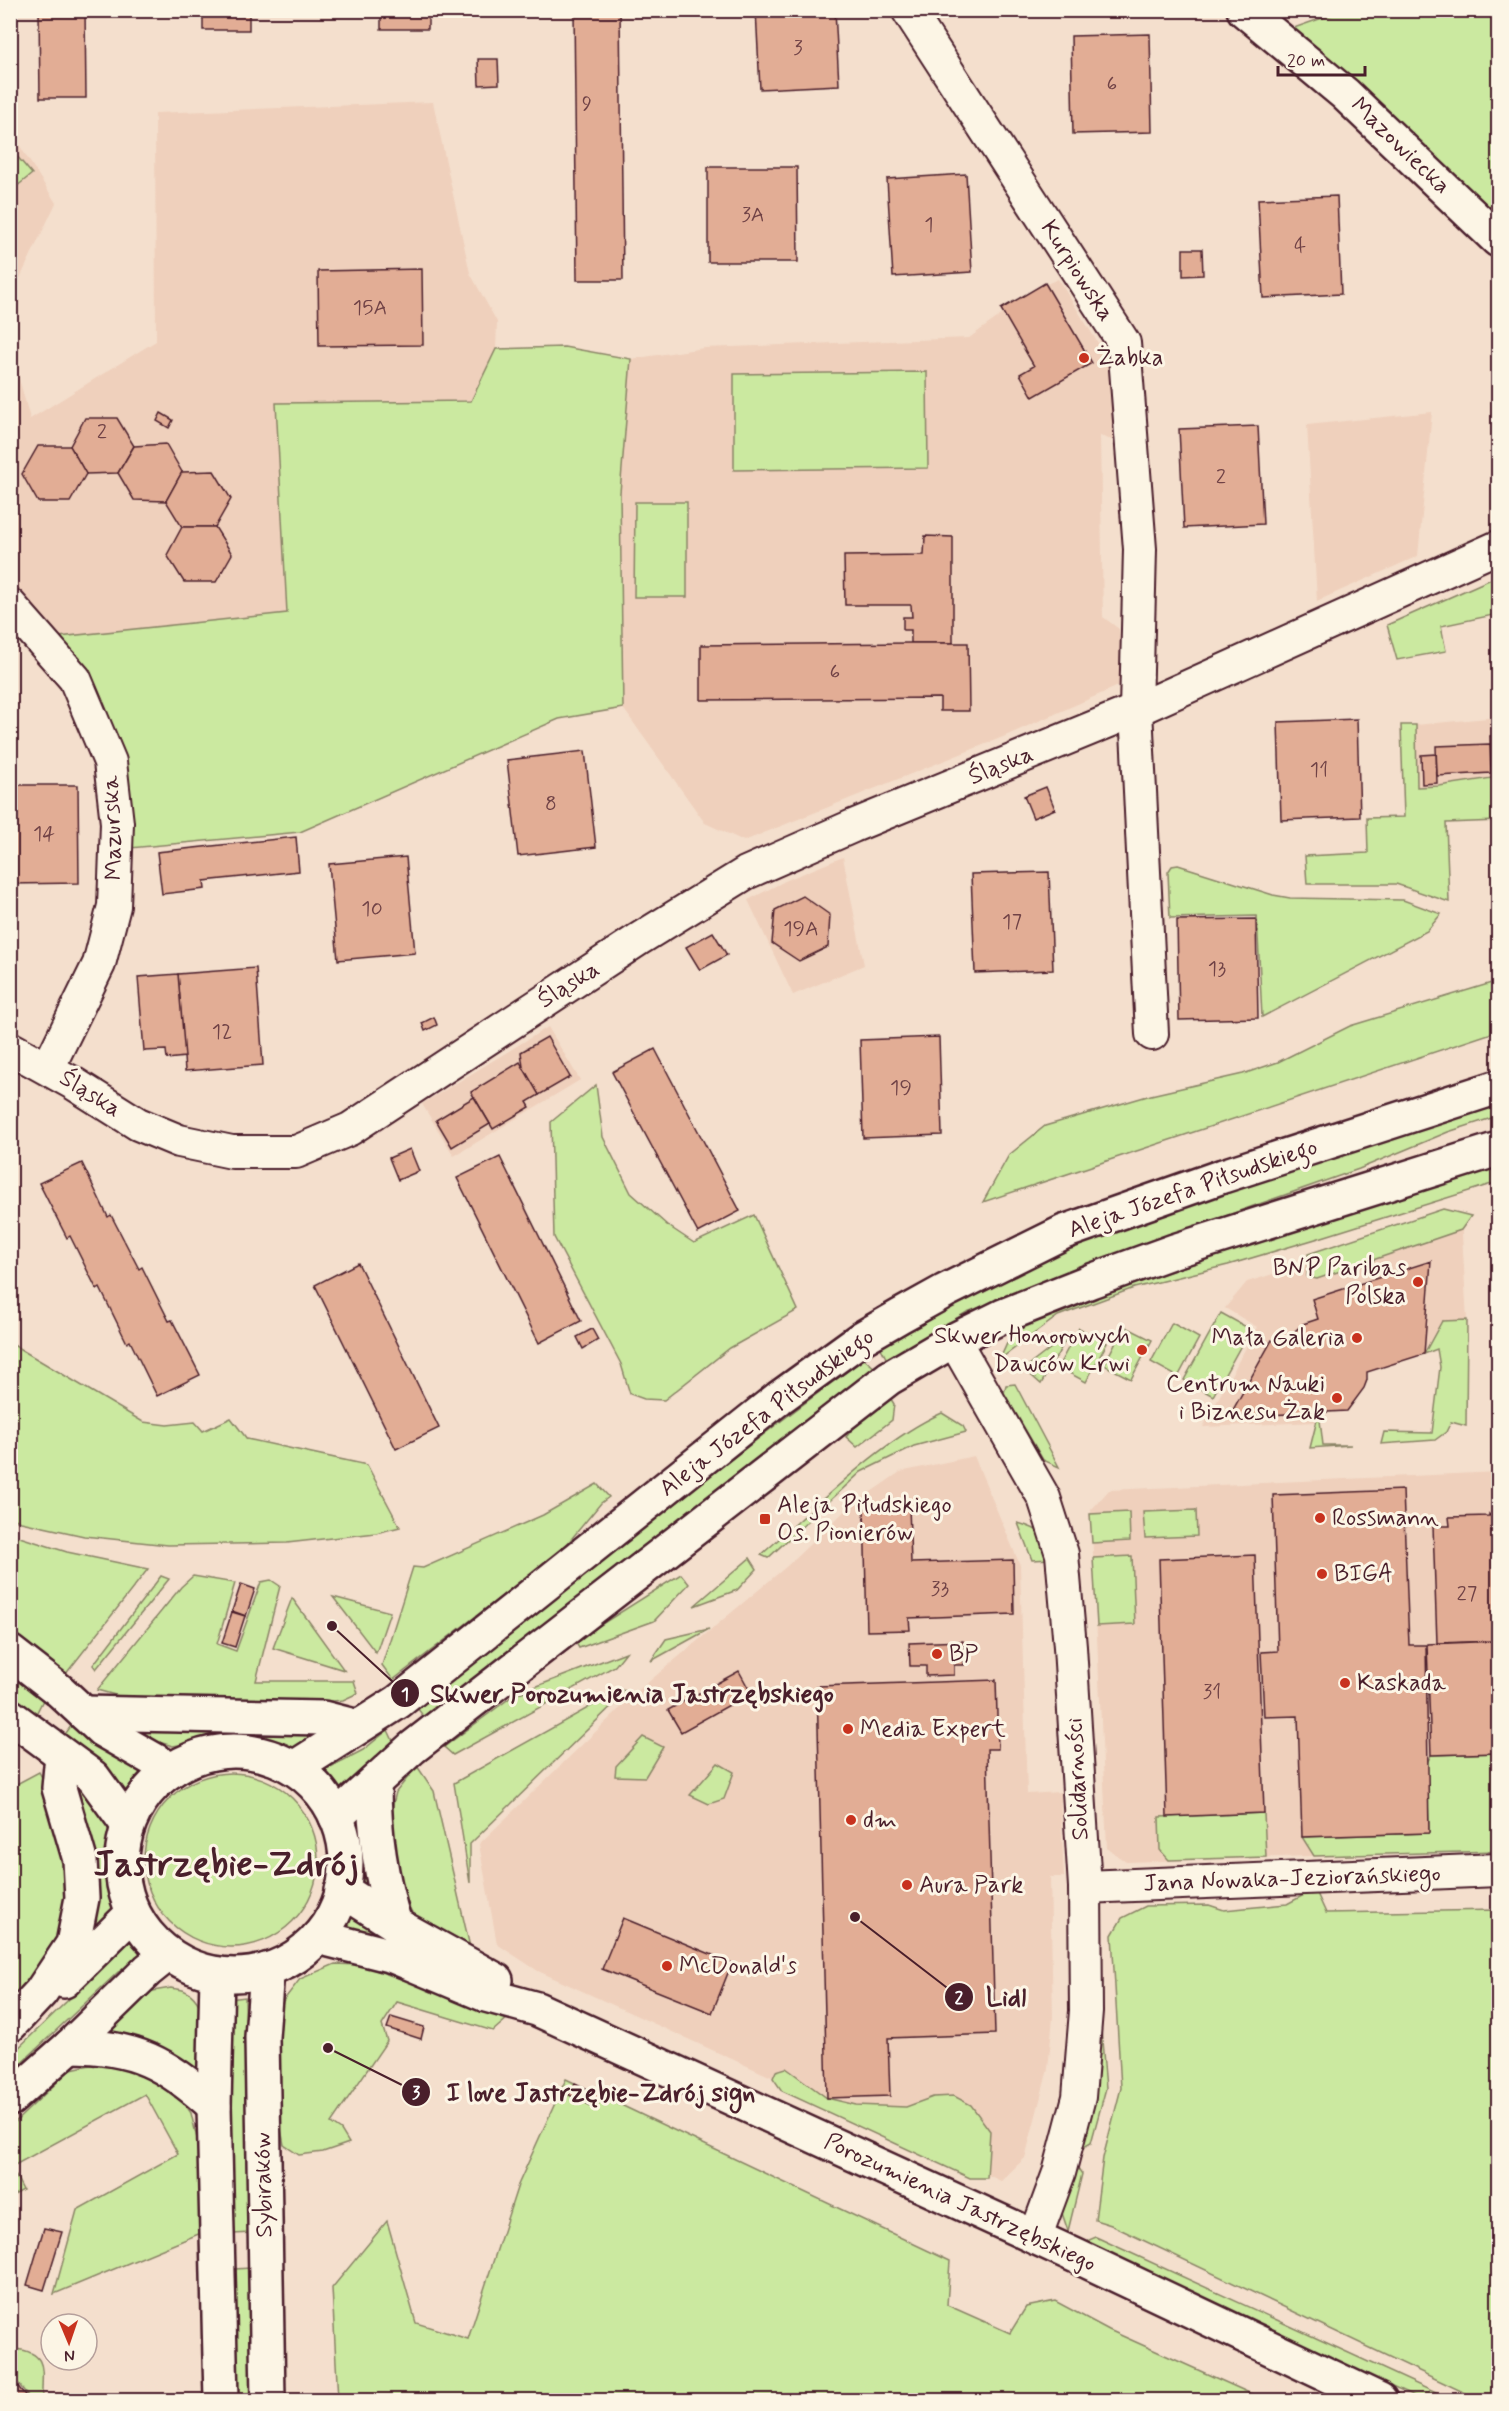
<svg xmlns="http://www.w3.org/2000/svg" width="1509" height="2411" font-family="Mynerve,sans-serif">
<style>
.built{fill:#efd0bc}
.green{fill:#cbe9a0;stroke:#8a8466;stroke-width:1.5}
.building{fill:#e2ad95;stroke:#4a1f2b;stroke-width:1.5}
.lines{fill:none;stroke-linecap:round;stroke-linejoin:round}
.street-casing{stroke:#4a1f2b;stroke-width:36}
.secondary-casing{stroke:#4a1f2b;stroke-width:38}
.street{stroke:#fcf5e5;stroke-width:32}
.secondary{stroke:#fcf5e5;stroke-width:33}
.poi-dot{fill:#c8321e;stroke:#fcf5e5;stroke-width:2}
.labels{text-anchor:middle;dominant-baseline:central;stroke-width:6;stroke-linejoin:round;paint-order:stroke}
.number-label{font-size:21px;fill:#704246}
.street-label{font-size:24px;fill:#4a1f2b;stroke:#fcf5e5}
.poi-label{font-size:24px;fill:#4a1f2b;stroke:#fcf5e5;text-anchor:start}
.town-label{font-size:36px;font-weight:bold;fill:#4a1f2b;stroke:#fcf5e5}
.leader{fill:none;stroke:#4a1f2b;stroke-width:2}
.callout-dot{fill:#4a1f2b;stroke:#fcf5e5;stroke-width:2}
.mark-label{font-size:18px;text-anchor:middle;font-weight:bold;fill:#fff}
.callout-label{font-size:26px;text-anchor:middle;font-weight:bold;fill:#4a1f2b;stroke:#fcf5e5;stroke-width:6;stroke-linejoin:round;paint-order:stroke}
</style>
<rect width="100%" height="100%" fill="#f4dfcd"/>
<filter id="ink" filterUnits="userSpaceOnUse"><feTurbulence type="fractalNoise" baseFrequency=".0167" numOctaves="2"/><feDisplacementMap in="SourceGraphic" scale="12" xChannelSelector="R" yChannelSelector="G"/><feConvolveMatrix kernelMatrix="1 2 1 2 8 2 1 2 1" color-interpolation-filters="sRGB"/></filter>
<g filter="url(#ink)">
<g class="built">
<path d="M433 102 470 273 497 322 496 349 471 401 276 403 287 614 59 637 11 586 10 345 30 419 156 341 155 113Z"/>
<path d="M11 132 56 203 11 297Z"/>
<path d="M1058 279 1103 351 1112 375 1115 441 1100 436 1103 617 1119 629 1123 684 1003 737 744 841 705 823 623 708 620 493 631 359 704 348 969 338 1042 286Z"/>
<path d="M1432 412 1418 556 1317 601 1307 425Z"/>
<path d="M1498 717V777L1439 786 1417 787 1416 725Z"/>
<path d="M843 857 864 965 793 995 748 900 787 880Z"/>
<path d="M548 1027 580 1080 454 1156 422 1104Z"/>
<path d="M1461 1217 1467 1320 1442 1321 1424 1354 1367 1372V1380L1360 1392 1320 1412 1317 1422 1203 1427 1257 1327 1225 1308 1247 1282Z"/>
<path d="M974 1456 1020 1565 1027 1794 1060 1792 1064 1877H1050L1053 2017 1048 2069 1025 2158 1001 2181 538 1971 497 1944 479 1844 640 1689 787 1566 849 1507 900 1472Z"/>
<path d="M1498 1472V1850L1126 1862 1107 1848 1091 1510 1109 1490Z"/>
</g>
<g class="green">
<path d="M1342 11H1498V240L1274 35Z"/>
<path d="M10 148 32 174 11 191H10Z"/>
<path d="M564 347 631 359 620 493 623 708 559 719 300 832 130 848 59 637 287 613 276 403 471 401 496 349Z"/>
<path d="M927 372 928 468 734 470V374Z"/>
<path d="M635 502H687V597H634Z"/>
<path d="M1498 576V614L1441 626 1446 651 1397 660 1387 625Z"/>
<path d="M1401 725H1416L1417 787 1439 786 1498 777V821L1446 823 1449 902 1396 884H1307L1305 856 1368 853 1367 818 1404 817Z"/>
<path d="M1178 865 1273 895 1290 898 1403 900 1441 914 1427 931 1262 1017 1257 916 1170 918 1168 872 1172 866Z"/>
<path d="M1498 981V1031L983 1202 1009 1155 1045 1126 1151 1095 1243 1074 1278 1062 1350 1026Z"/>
<path d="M596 1085 603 1137 631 1193 667 1225 694 1243 754 1215 798 1310 730 1348 664 1400 644 1399 630 1394 621 1364 554 1237 551 1122Z"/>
<path d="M1498 1104V1116L1448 1132 1359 1169 1242 1210 967 1312 887 1360 879 1344 945 1305 1062 1251 1171 1209Z"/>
<path d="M1498 1164V1182L1319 1238 1228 1265 1134 1288 1058 1316 1000 1359 1009 1339 1019 1325 1083 1300Z"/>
<path d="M1443 1209 1471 1216 1461 1230 1317 1279 1307 1277 1308 1254Z"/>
<path d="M1221 1313 1250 1329 1213 1396 1184 1380Z"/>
<path d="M1467 1320 1466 1426 1451 1422 1446 1432 1435 1440 1381 1444 1384 1432 1432 1433 1440 1367 1437 1349 1424 1354 1442 1321Z"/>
<path d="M1172 1323 1199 1338 1178 1377 1151 1362Z"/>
<path d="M1124 1326 1152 1340 1131 1379 1104 1365Z"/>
<path d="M1079 1328 1107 1343 1086 1382 1058 1367Z"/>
<path d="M1069 1334 1041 1384 1024 1369Z"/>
<path d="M10 1343 143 1422 167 1425 195 1422 203 1431 231 1418 247 1439 367 1465 400 1527 376 1533 287 1543 168 1545 84 1536 21 1522 11 1517Z"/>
<path d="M864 1359 875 1368 424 1717 414 1704C565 1591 711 1471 864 1359Z"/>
<path d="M1015 1384 1059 1467 1043 1460 1004 1393 1006 1385Z"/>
<path d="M889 1396 894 1404 892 1420 857 1447 846 1437 866 1413Z"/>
<path d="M1319 1412 1323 1445H1351L1310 1448Z"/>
<path d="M942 1413 963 1426 966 1432 914 1446 861 1472 768 1558 761 1555C813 1510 880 1440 942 1413Z"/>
<path d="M597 1484 609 1497 601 1503 563 1549 393 1680 382 1665 413 1567 423 1568 543 1515Z"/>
<path d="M1196 1510 1197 1536 1145 1538 1143 1512Z"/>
<path d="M1129 1512 1130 1541 1092 1543 1090 1514Z"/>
<path d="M1018 1523C1043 1530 1045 1534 1051 1559L1032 1560Z"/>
<path d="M10 1534 67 1552 148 1569 65 1675 11 1635Z"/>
<path d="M1132 1556 1135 1624 1097 1626 1093 1558Z"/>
<path d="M750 1558 757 1569 737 1590 694 1606Z"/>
<path d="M681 1574 689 1584 654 1621 579 1648 575 1641Z"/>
<path d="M161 1576 169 1579 96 1669 93 1665Z"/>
<path d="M193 1576 235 1583 217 1644 236 1651 261 1582 271 1580 280 1586 256 1681H354L358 1693 343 1700 292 1705 137 1701 97 1690 181 1587Z"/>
<path d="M333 1597 390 1612 376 1653Z"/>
<path d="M292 1598 344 1670 273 1648Z"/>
<path d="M709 1629 651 1661 666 1639Z"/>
<path d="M626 1652 615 1666 453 1755 444 1747 514 1695Z"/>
<path d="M11 1674 43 1700 36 1714 11 1694Z"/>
<path d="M620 1690 627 1691 470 1844V1883L454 1783Z"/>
<path d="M73 1723 109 1753 149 1768 123 1800 64 1736Z"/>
<path d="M118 1726 334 1730 305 1749 285 1753 264 1743 232 1736 173 1746 137 1736Z"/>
<path d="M388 1730 394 1743 336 1797 317 1774 363 1750Z"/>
<path d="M643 1737 663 1747 645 1777 615 1776 616 1766Z"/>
<path d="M1498 1753V1851L1314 1856 1302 1837 1429 1833 1427 1763 1431 1755Z"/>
<path d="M718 1763 734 1772 724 1799 709 1804 690 1795Z"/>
<path d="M417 1766 434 1791 470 1947 435 1933 414 1916 396 1883 386 1833 396 1792Z"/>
<path d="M39 1772 56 1804 66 1837V1925L11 2018V1787Z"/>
<circle cx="231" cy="1860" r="87"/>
<path d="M69 1779 82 1783 109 1824 112 1840 108 1867 114 1914 79 1954Z"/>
<path d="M362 1809 381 1900 361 1893C353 1865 348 1836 362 1809Z"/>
<path d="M1264 1813 1266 1857 1169 1860 1160 1850 1159 1817Z"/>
<path d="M1315 1889 1326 1913 1498 1910V2400H1480L1111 2225 1095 2220 1103 2158 1121 2088 1112 1935 1122 1918 1146 1906 1209 1905 1224 1910 1287 1904Z"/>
<path d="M345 1906 426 1954 334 1929Z"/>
<path d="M131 1935 150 1956 118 1972 11 2073V2055L116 1954Z"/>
<path d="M335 1964 361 1965 509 2017 493 2031 397 2002 382 2025 387 2041 331 2123 341 2130 349 2143 323 2152 299 2155 284 2145 281 2129 279 2027 283 2001 300 1979Z"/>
<path d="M171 1988C175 1989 181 1989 185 1991 211 2001 206 2057 208 2080L106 2036 147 1992Z"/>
<path d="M1098 1994 1106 2088 1091 2143 1082 2148Z"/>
<path d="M245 1997 250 2233 234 2234 230 1999Z"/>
<path d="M95 2064H122L175 2089 191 2113 198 2143 201 2233 54 2294 77 2210 178 2154 145 2094 11 2167 23 2190 11 2197V2126L71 2069Z"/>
<path d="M786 2068 827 2098 856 2105 906 2107 933 2097 954 2096 971 2105 990 2131 987 2178H970L782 2091 773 2078 776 2071Z"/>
<path d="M566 2079 950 2261 947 2305 1010 2333 1026 2307 1055 2301 1109 2330 1265 2400H338L332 2288 387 2221 416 2323 468 2339 518 2185Z"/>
<path d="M1077 2167 1082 2174 1068 2231 1059 2204 1071 2169Z"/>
<path d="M1096 2237 1436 2393 1430 2400H1423L1086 2248 1089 2240Z"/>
<path d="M250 2268 253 2400H237L235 2269Z"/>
<path d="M16 2349C50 2353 41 2372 42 2400H31L11 2374V2350Z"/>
</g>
<g class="building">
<path d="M39 10H85L86 98H40Z"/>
<rect x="203" y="10" width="46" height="20"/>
<rect x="381" y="10" width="47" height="19"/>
<path d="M574 10H620L623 280H577Z"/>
<path d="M756 10H835L839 85 760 89Z"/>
<path d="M1150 34 1152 132 1073 134 1071 36Z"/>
<path d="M478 59H498L499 84 479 85Z"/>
<path d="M708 167H797L798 262H708Z"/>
<path d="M966 174 972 272 893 277 887 179Z"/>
<path d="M1337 196 1341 294 1263 298 1258 199Z"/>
<path d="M1183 249H1202L1203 275 1183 276Z"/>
<path d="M422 269 423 345 319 346 318 271Z"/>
<path d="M1045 283 1092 363 1033 397 1020 374 1034 366 1001 309Z"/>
<path d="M161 413 173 420 169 428 157 421Z"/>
<path d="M85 418H117L134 446 118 473 86 474 70 446Z"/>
<path d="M1258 426 1263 524 1184 528 1179 429Z"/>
<path d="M166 444 182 472 166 501 134 500 118 473 134 446Z"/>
<path d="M38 446H70L86 474 70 502H38L22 474Z"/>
<path d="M214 471 231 499 215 527H182L166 501 182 472Z"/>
<path d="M182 527H215L232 554 216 582H184L167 555Z"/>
<path d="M925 536 953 537V643H911V630H903V617H912L911 605H845L844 556 924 555Z"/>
<path d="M911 643H968L969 711H940V698L701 700V645Z"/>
<path d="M1357 719 1360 817 1281 820 1278 722Z"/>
<path d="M1498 735V765L1491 766 1490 736Z"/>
<path d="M1490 744 1491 773 1437 776 1436 746Z"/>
<path d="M585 751 596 847 518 856 507 760Z"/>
<path d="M1436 754 1437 783 1422 784 1421 755Z"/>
<path d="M10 785H78L79 883 10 884Z"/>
<path d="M1046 787 1055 809 1033 818 1024 796Z"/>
<path d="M296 837 299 871 204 881 205 889 162 894 157 852Z"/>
<path d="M406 857 415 953 338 960 329 864Z"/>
<path d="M1049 872 1053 970 975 973 971 874Z"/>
<path d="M803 896 830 915 828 947 799 961 772 943 775 910Z"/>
<path d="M1256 919 1258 1018 1179 1020 1177 920Z"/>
<path d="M713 932 727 955 700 970 686 947Z"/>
<path d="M256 968 263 1065 185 1071 178 974Z"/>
<path d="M178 974 185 1057 167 1059 166 1050 144 1051 138 977Z"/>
<path d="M434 1017 437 1025 425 1031 422 1023Z"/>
<path d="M547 1037 570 1077 539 1095 523 1067 521 1052Z"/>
<path d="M939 1037 942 1135 863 1138 860 1040Z"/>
<path d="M655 1049 740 1211 698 1233 612 1072Z"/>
<path d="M520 1062 539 1095 527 1102 530 1107 493 1129 471 1092Z"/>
<path d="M474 1097 490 1124 452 1147 436 1120Z"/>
<path d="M410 1149 419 1171 398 1180 389 1158Z"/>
<path d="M500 1157 581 1321 539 1343 457 1178Z"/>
<path d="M82 1163 108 1217 111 1215 139 1269 142 1267 169 1321 172 1320 200 1375 157 1396 130 1341 127 1343 100 1288 97 1290 70 1236 67 1238 39 1183Z"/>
<path d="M1431 1261 1424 1354 1367 1372V1380L1364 1388 1347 1411 1229 1417 1272 1340 1284 1346 1295 1331 1303 1324 1318 1319 1312 1299Z"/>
<path d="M358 1263 439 1428 396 1449 315 1285Z"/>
<path d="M592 1329 598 1340 583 1349 577 1337Z"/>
<path d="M1403 1490 1409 1645H1426L1429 1833 1302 1837 1298 1716 1264 1717 1261 1652 1278 1651 1273 1495Z"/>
<path d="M909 1507 911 1563 1013 1560 1014 1614 909 1618 910 1630 867 1631 864 1508Z"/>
<path d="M1489 1514 1493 1518 1498 1516V1641L1437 1643 1433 1526H1450L1449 1517 1489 1516Z"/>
<path d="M1255 1555 1264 1813 1167 1817 1159 1559Z"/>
<path d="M241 1584 255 1589 246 1616 232 1611Z"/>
<path d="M232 1612 245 1616 235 1647 222 1643Z"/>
<path d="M963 1641 964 1665H954V1675L926 1676V1666H910L909 1643Z"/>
<path d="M1498 1641V1753L1431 1755 1427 1644Z"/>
<path d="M739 1671 751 1693 681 1732 668 1710Z"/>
<path d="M996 1680 998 1749H987L995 2034 888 2038 890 2096 827 2098 817 1686Z"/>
<path d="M623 1918 732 1963 712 2013 602 1969Z"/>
<path d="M391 2017 424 2027 421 2039 387 2028Z"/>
<path d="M575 2083 602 2096 596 2108 569 2095Z"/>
<path d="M44 2228 62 2232 44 2290 27 2285Z"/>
<path d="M10 2377 29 2400H10Z"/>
</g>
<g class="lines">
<defs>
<g id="street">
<path d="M908 10 1124 343 1140 549 1136 710 1152 1034"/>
<path d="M10 605 75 679 110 762 117 823 114 906 99 964 48 1068"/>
<path d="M10 1048 73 1083 138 1124 179 1141 232 1152H296L350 1129 639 939 746 873 853 826 1136 710 1498 547"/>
<path d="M954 1340 1044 1498 1062 1554 1070 1647 1085 1887 1086 2011 1079 2097 1059 2173 1035 2238"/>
<path d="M1085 1887 1498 1870"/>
</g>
<g id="secondary">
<path d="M1244 10 1345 94 1498 240"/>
<path d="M10 1652 60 1691 102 1730 172 1770"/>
<path d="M84 1713 323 1718 358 1727"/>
<path d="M10 1716 93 1777 128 1825"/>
<circle cx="234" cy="1863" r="112"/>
<path d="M294 1768 398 1702 779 1398 862 1338 900 1316 945 1291 1064 1232 1223 1176 1498 1087"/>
<path d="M374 1783C374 1833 380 1876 395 1924"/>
<path d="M336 1817 412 1748 889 1378 954 1340 1003 1316 1091 1281 1174 1251 1498 1149"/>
<path d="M342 1890 395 1924 496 1980"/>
<path d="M318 1937 393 1956 486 1995 537 2009 1074 2255 1380 2400"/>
<path d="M267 1970 262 2037 268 2400"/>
<path d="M217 1974 214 2106 221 2400"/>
<path d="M64 1981 133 1913"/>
<path d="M10 2025 41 1992 73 1944 82 1898 80 1860 59 1788 62 1755"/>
<path d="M70 2046C134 2046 167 2063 214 2106"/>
<path d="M10 2099 70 2046 148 1970 168 1954"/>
</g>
</defs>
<use href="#street" class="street-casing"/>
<use href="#secondary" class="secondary-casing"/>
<use href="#street" class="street"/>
<use href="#secondary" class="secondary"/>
</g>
</g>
<g class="poi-dot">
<circle cx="1084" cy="358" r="6"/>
<circle cx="1418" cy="1282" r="6"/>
<circle cx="1357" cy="1338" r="6"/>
<circle cx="1142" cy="1350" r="6"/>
<circle cx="1337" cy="1398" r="6"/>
<circle cx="1320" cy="1518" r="6"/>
<rect x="759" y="1513" width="12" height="12" rx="3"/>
<circle cx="1322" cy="1574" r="6"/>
<circle cx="937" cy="1654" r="6"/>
<circle cx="1345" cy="1683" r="6"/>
<circle cx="848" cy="1729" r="6"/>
<circle cx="851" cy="1820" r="6"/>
<circle cx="907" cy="1885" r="6"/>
<circle cx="667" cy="1966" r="6"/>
</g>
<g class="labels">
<g class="number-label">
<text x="798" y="48">3</text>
<text x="1112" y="84">6</text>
<text x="587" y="104">9</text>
<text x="753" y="215">3A</text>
<text x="929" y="225">1</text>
<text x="1300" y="246">4</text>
<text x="370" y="308">15A</text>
<text x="102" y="432">2</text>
<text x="1221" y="477">2</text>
<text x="835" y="672">6</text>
<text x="1319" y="770">11</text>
<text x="551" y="804">8</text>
<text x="44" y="834">14</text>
<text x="372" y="909">10</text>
<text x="1012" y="922">17</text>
<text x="801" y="929">19A</text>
<text x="1217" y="969">13</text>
<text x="222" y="1032">12</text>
<text x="901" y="1088">19</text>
<text x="940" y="1589">33</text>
<text x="1467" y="1594">27</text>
<text x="1212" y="1692">31</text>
</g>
<g class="street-label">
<text transform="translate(1400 146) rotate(44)">Mazowiecka</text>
<text transform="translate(1077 271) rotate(57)">Kurpiowska</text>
<text transform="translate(1001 766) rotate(-22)">Śląska</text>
<text transform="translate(113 828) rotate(-92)">Mazurska</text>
<text transform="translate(569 985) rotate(-32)">Śląska</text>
<text transform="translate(90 1094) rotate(32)">Śląska</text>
<text transform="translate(1193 1189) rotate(-19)">Aleja Józefa Piłsudskiego</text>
<text transform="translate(767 1413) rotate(-37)">Aleja Józefa Piłsudskiego</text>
<text transform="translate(1078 1779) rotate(-93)">Solidarności</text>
<text transform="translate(1292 1879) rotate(-2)">Jana Nowaka-Jeziorańskiego</text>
<text transform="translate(264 2185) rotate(-91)">Sybiraków</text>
<text transform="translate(960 2203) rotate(25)">Porozumienia Jastrzębskiego</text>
</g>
<g class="poi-label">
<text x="1096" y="358">Żabka</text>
<text x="1406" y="1268" text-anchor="end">BNP Paribas<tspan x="1406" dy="28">Polska</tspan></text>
<text x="1130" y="1336" text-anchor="end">Skwer Honorowych<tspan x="1130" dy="28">Dawców Krwi</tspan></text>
<text x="1345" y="1338" text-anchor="end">Mała Galeria</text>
<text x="1325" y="1384" text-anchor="end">Centrum Nauki<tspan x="1325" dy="28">i Biznesu Żak</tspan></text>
<text x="777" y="1505">Aleja Piłudskiego<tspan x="777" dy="28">Os. Pionierów</tspan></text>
<text x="1332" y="1518">Rossmann</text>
<text x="1334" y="1574">BIGA</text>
<text x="949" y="1654">BP</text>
<text x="1357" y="1683">Kaskada</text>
<text x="860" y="1729">Media Expert</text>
<text x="863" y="1820">dm</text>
<text x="919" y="1885">Aura Park</text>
<text x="679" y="1966">McDonald's</text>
</g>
<g class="town-label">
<text x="226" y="1865">Jastrzębie-Zdrój</text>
</g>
</g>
<path class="leader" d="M332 1626L405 1693M855 1917L959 1997M328 2048L416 2092"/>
<g class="callout-dot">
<circle cx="332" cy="1626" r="6"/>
<circle cx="855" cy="1917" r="6"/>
<circle cx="328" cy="2048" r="6"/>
<circle cx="405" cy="1693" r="15"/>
<circle cx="959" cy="1997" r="15"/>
<circle cx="416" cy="2092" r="15"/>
</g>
<g class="mark-label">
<text x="405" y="1700">1</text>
<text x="959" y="2003">2</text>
<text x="416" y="2098">3</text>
</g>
<g class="callout-label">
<text x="632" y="1702">Skwer Porozumienia Jastrzębskiego</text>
<text x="1006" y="2006">Lidl</text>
<text x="601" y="2101">I love Jastrzębie-Zdrój sign</text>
</g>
<rect width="1509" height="2411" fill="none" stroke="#fcf5e5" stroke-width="36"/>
<rect x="18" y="18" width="1473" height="2375" fill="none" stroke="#4a1f2b" stroke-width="2" filter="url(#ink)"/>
<g transform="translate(69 2342) rotate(178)"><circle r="28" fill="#fcf5e5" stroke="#b59f9b" stroke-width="1.5"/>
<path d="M0-4.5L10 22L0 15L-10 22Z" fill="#c8321e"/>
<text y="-9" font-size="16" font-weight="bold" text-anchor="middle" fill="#4a1f2b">N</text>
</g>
<path d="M1278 66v9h87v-9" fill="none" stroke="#4a1f2b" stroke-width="3"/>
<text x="1287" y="66" font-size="18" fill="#4a1f2b" stroke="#fcf5e5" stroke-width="4.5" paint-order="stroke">20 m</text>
</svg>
